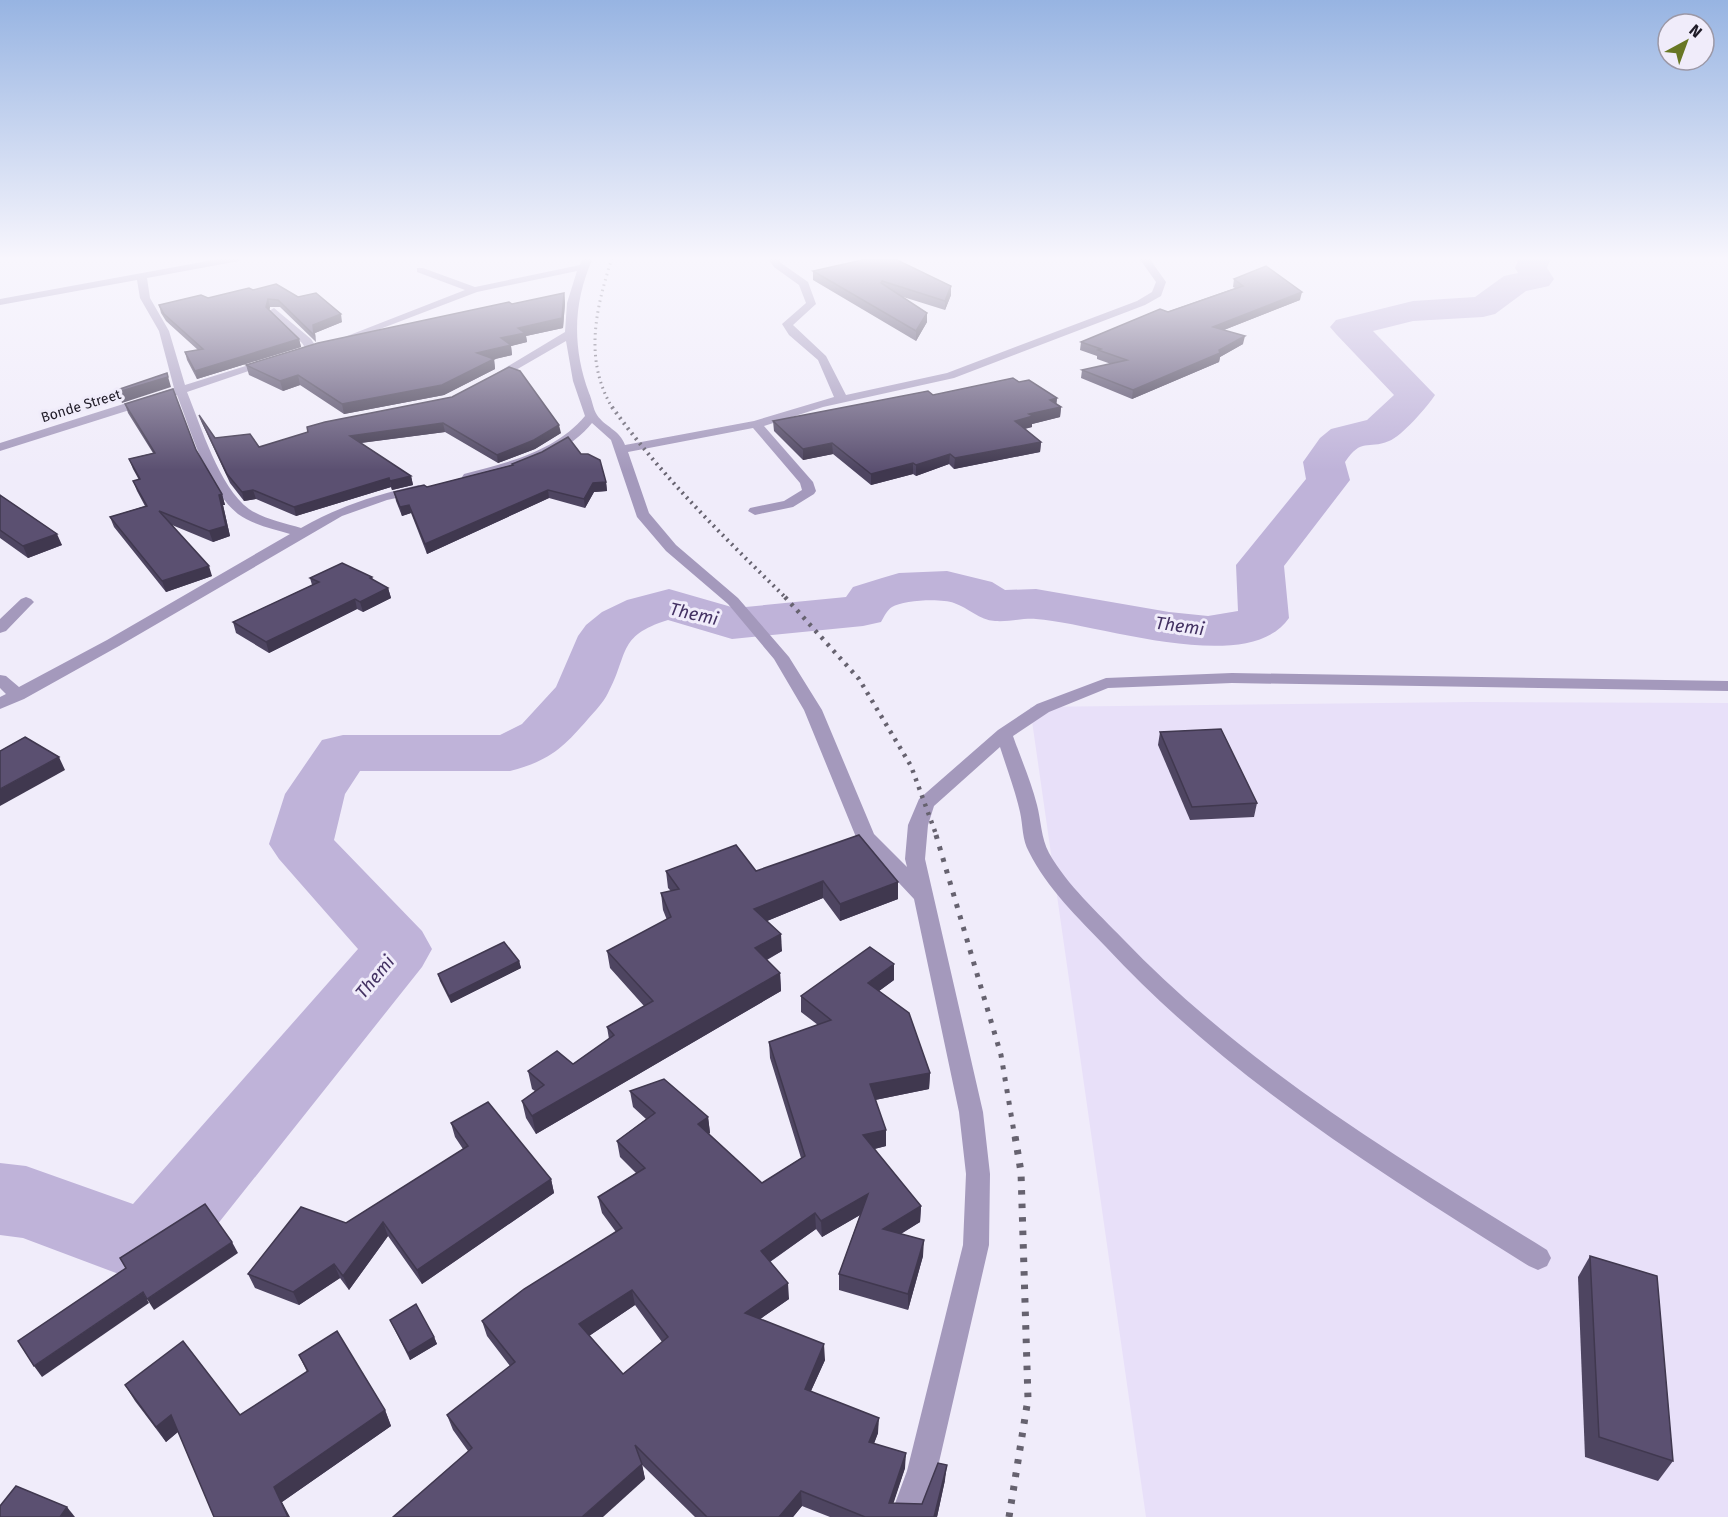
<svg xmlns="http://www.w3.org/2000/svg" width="1728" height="1517" font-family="'Fira Sans',sans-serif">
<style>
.built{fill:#e8e0f9}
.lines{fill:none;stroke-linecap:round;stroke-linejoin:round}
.river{fill:#bfb3d9;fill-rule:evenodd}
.minor{fill:#a499bc;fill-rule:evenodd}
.rail-far4{stroke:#66626f;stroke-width:3;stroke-dasharray:1.5 4;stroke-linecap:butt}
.rail-far3{stroke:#66626f;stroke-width:4;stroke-dasharray:2 4.5;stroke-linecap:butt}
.rail-far2{stroke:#66626f;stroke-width:4.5;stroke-dasharray:3 6;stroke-linecap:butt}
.rail-far1{stroke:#66626f;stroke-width:5;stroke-dasharray:4 8;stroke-linecap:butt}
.rail{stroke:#66626f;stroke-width:7;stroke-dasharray:4.5 9;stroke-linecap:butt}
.wall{fill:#4e4561;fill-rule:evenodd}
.shaded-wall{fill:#40384f}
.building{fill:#5b5071;stroke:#40384f;stroke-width:1.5;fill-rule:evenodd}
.labels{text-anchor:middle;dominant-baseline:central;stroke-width:6;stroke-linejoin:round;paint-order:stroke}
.far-street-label{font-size:14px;fill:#1f1b27;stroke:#f0ecfa}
.water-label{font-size:18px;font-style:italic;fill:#443263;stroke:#f0ecfa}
</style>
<rect width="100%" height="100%" fill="#f0ecfa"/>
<path class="built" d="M1472 702 1728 703V1517H1146L1030 707Z"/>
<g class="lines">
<path class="river" d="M1519 258H1551L1547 268 1554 279 1549 286 1526 291 1495 314 1483 317 1413 321 1373 331 1435 395C1428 406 1401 437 1389 441 1367 450 1362 437 1345 462L1350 480 1284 566 1289 618C1248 678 1097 623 1036 619 1023 618 1009 622 995 621 979 620 969 608 954 603 941 598 903 600 892 607 887 610 884 617 881 622L863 626 732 639 668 620C616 636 629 655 608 693 603 703 595 711 588 719 563 748 549 761 510 771H360L345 794 334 840 422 931 432 949 422 967 178 1274 148 1285 23 1238 0 1235V1163L26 1166 133 1204 358 949 279 859 269 844 285 794 322 740 343 735H500L522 724 556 687 578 636 586 625 602 612 627 600 669 589 735 608 846 597 853 587 882 578 899 573 947 571 992 582 1005 590 1036 589 1169 612 1208 616 1238 611 1236 565 1306 479 1303 462 1320 438 1331 429 1367 420 1394 395 1336 334 1330 327 1336 320 1413 301 1475 297 1504 276 1518 273 1515 268Z"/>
<g class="minor">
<path d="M224 258H244L239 261 147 278 150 298 169 331 185 385 265 360 269 359 275 362 187 392C201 426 219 487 249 509 264 519 284 523 301 528 340 506 375 495 419 485L426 489 424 492 387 500 342 516 119 646 24 699 0 709V697L6 694 0 688V675L6 676 19 687 107 640 290 534C274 529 253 525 238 514 207 489 191 431 177 395L0 451V443L174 388 159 331 140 298 137 280 0 305V299Z"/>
<path d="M583 258H593C573 302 572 347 589 393 592 399 593 409 597 415 605 427 620 430 625 445L754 421 834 397 818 360 789 335 782 324 806 303 799 285 774 267 769 260 771 258H782L779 261 781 263 808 282 816 304 793 325 826 356 846 395 947 373 1137 301 1152 292 1156 282 1139 258H1149L1166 282 1161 296 1145 305 954 378 823 407 764 426 813 482 816 491 814 494 793 507 755 515 748 511 750 508 784 501 802 490 800 483 753 428 628 452 649 513 676 545 738 598 789 657 822 710 874 834 907 867 905 859 908 825 919 799 998 730 1037 704 1106 678 1232 673 1728 681V691L1232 683 1108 688 1049 712 1013 736C1021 759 1031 781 1037 805 1041 820 1041 838 1049 853 1067 885 1098 913 1123 939 1246 1067 1397 1157 1547 1250L1551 1258 1547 1266 1538 1270 1529 1266C1377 1171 1229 1079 1106 947 1078 918 1047 888 1029 852 1022 840 1023 825 1020 812 1015 790 1007 769 1000 747L934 806 928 825 925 859 983 1112 990 1174 989 1245 937 1471 920 1517H890L907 1471 963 1245 966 1174 959 1112 914 899 856 837 804 710 774 659 728 604 666 551 637 517 611 440 592 423C564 458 511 471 469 481L462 477 464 474C507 463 556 451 585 416L573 381 566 341 495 382 491 383 485 380 565 332 567 303 577 271 477 292 346 342H338L337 340 465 290 417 272V268H423L475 287 580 265Z"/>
<path d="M274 308 311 339 318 350 316 352H308L302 343 270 313 269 311Z"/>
<path d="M26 597 31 599 34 602 31 605 6 631 0 633V619L21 599Z"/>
</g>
<path class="rail-far4" d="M612 258C596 308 583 360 613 409"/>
<path class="rail-far3" d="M612 407C663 478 724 537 786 598"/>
<path class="rail-far2" d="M785 597 859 679 911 766 937 837"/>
<path class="rail-far1" d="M936 835 1001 1055 1015 1138"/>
<path class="rail" d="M1009 1517 1028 1399 1021 1172 1015 1136"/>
</g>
<g class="wall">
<path d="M896 258V260L951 295 945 310 900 296 927 313V322L916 341 813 280V271Z"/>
<path d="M1234 279 1300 300 1224 330 1243 344 1220 357 1219 362 1132 399 1081 378 1082 370 1111 364 1097 359V356L1080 350 1081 342 1235 288 1233 287Z"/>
<path d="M253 290 298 297 342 322 315 333 316 342 280 307H270L269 310 299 339 301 347 197 379 187 360 185 352 198 350 166 321 161 313 159 305 208 298Z"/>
<path d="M564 293 565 303 563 328 526 336 527 342 511 346 512 355 494 359 495 369 444 395 344 414 300 385 283 391 249 375 246 365 512 304Z"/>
<path d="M1019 382 1057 398 1056 404 1061 407 1060 417 1032 424V427L1025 429 1041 442 1040 452 954 469 949 464 916 476 913 474 871 485 833 454 803 460 774 431 773 421Z"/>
<path d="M452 397 561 433 535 449 498 463 445 432 361 443 411 476 413 485 392 490 391 487 296 516 256 499 244 501 230 483 202 423 199 415 215 438 259 447Z"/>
<path d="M125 404 196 450 222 494 225 505H223L230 536 213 542 172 525 212 576 166 592 114 527 110 517 145 506 137 491 133 481 139 480 133 469 129 459 153 453 128 413Z"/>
<path d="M581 454 606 482 607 491 594 492 585 508 549 498 427 554 411 513 402 516 396 501 394 492 427 487 512 465V464Z"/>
<path d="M0 495 62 545 28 558 0 538Z"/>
<path d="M372 577 373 580 388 588 391 598 363 612 357 609 269 653 236 633 233 622 312 585 310 578Z"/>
<path d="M1160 732 1257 803 1254 817 1190 820 1158 745Z"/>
<path d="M666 871H756L898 882V899L840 921 823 898 767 921 782 951 767 960 780 973 781 991 536 1134 526 1118 522 1101 535 1091 532 1089 528 1071 573 1064 609 1039 607 1027 644 1006 610 968 607 951 667 920 663 910 661 893 671 891 668 888Z"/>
<path d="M519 961 521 968 451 1003 440 981 438 974Z"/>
<path d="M894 980 879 991 930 1073 929 1089 875 1100 886 1146 874 1149 921 1206 920 1222 901 1234 923 1256 908 1310 839 1290V1274L860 1215 822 1237 816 1229 770 1262 789 1299 760 1319 825 1360 811 1391 878 1433 874 1443 905 1468 893 1503 922 1504 945 1480 937 1517H830L802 1506 793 1517H695L642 1465 645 1479 468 1451 453 1430 447 1415 510 1366 487 1336 482 1321 616 1232 602 1213 598 1197 636 1173 620 1157 617 1141 646 1119 633 1107 630 1091 708 1117 710 1133 708 1134 762 1183 801 1158 770 1058 769 1042 818 1025 801 1012V996ZM635 1305 662 1342 623 1374 589 1336Z"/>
<path d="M451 1123 551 1179 554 1193 422 1284 388 1236 349 1290 340 1278 299 1305 255 1288 248 1274 346 1223 463 1149 455 1137Z"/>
<path d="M1590 1256 1673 1461 1658 1481 1585 1457 1578 1277Z"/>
<path d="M390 1320 434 1337 437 1344 410 1360Z"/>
<path d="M299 1355 385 1410 391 1426 282 1502 178 1432 166 1442 135 1401 125 1385 240 1415 307 1372Z"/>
</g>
<g class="shaded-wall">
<path d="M951 286V295L945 310V301Z"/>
<path d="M1302 292 1300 300 1211 335 1213 327Z"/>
<path d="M564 293 565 303 563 328 526 336 527 342 511 346 512 355 479 363 477 353 518 328Z"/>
<path d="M268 299 270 307 268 315 266 307Z"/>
<path d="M927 313V322L916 341V331Z"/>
<path d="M341 314 342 322 315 333 316 342 313 325Z"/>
<path d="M1245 336 1243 344 1220 357 1219 362 1132 399 1133 390 1219 350Z"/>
<path d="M299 339 301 347 197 379 195 371Z"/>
<path d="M494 359 495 369 444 395 344 414 342 404Z"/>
<path d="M167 373 171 387 122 403 118 392Z"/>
<path d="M298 375 300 385 283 391 280 381Z"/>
<path d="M1057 398 1056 408 1061 407 1060 417 1032 424V427L1014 431 1015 421 1029 414 1050 400Z"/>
<path d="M443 423 445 432 352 444 350 436Z"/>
<path d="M559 425 561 433 535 449 498 463 497 455Z"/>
<path d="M1041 442 1040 452 954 469 955 458Z"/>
<path d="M832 443 833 454 803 460V449Z"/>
<path d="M950 454 949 464 916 476V465Z"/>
<path d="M913 463V474L871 485V474Z"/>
<path d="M411 476 413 485 392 490 390 481Z"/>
<path d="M389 478 391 487 296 516 294 507Z"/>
<path d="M606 482 607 491 594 492 585 508 584 499 593 483Z"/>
<path d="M253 490 256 499 244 501 242 492Z"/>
<path d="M548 490 549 498 427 554 425 544Z"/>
<path d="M222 494 225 505H223L230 536 213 542 209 531 219 495Z"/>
<path d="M409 505 411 513 402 516 400 507Z"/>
<path d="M57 534 62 545 28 558 23 546Z"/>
<path d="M209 566 212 576 166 592 162 581Z"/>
<path d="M388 588 391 598 363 612 360 602Z"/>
<path d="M355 599 357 609 269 653 266 642Z"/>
<path d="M59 757 65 770 0 806V789Z"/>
<path d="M823 881V898L755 926 754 909Z"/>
<path d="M898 882V899L840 921V904Z"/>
<path d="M781 934 782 951 756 965 755 948Z"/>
<path d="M519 961 521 968 451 1003 449 996Z"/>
<path d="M894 964V980L868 999V983Z"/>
<path d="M780 973 781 991 536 1134 532 1116Z"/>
<path d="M930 1073 929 1089 870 1101V1084Z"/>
<path d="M708 1117 710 1133 699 1141 698 1124Z"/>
<path d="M886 1130V1146L863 1152V1135Z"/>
<path d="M551 1179 554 1193 422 1284 417 1270Z"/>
<path d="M868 1194 867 1211 822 1237 821 1221Z"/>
<path d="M921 1206 920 1222 882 1245 883 1229Z"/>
<path d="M815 1213 816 1229 762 1267 761 1251Z"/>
<path d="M383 1222 388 1236 349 1290 343 1276Z"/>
<path d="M924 1240 923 1256 908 1310V1294Z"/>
<path d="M232 1242 238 1253 154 1310 147 1299Z"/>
<path d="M334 1264 340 1278 299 1305 293 1292Z"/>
<path d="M788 1283 789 1299 746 1329 745 1313Z"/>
<path d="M632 1290 635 1305 583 1340 579 1324Z"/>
<path d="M143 1292 149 1303 42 1377 34 1366Z"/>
<path d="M434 1337 437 1344 410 1360 408 1353Z"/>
<path d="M824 1344 825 1360 805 1404V1389Z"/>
<path d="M385 1410 391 1426 282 1502 290 1517H288L274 1487Z"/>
<path d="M171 1415 180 1430 166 1442 156 1427Z"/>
<path d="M879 1418 878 1433 869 1457V1442Z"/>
<path d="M906 1453 905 1468 889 1517V1503Z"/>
<path d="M642 1464 645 1479 603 1517H582Z"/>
<path d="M947 1465 945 1480 937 1517H934Z"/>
<path d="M801 1491 802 1506 793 1517H779Z"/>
<path d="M67 1507 75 1517H60Z"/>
</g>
<g class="building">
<path d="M871 258H893L951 286 945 301 882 281 881 283 927 313 916 331 813 271Z"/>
<path d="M1266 266 1302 292 1213 327 1245 336 1219 350 1220 353 1133 390 1082 370 1127 360 1098 350 1101 349 1081 342 1160 309 1168 312 1243 286 1234 279Z"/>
<path d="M276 284 298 297 316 293 341 314 313 325 314 335 278 300 268 299 266 307 299 339 195 371 185 352 203 349 164 314 159 305 201 295 208 298 249 288 253 290Z"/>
<path d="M564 293 562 318 518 328 525 333 501 338 511 345 477 353 494 359 442 385 342 404 298 375 280 381 246 365 318 343 509 302 512 304Z"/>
<path d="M509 367 520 371 559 425 534 440 497 455 443 423 350 436 411 476 390 481 389 478 294 507 253 490 242 492 227 474 199 415 215 438 250 434 259 447 308 432 307 427 325 422 452 397Z"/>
<path d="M167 373 168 377 118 392 117 390Z"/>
<path d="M1013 378 1019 382 1029 380 1057 398 1050 400 1061 407 1029 414 1033 416 1015 421 1041 442 955 458 950 454 916 465 913 463 871 474 832 443 803 449 773 421 928 391 933 395Z"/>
<path d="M173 389 196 450 222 494 219 495 226 526 209 531 159 511 209 566 162 581 110 517 147 506 133 481 140 479 129 459 155 453 125 404Z"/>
<path d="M568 437 581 454H588L600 460 606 482 593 483 584 499 548 490 425 544 409 505 400 507 394 492 424 485 427 487 513 465 512 464 542 452Z"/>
<path d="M0 495 57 534 23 546 0 530Z"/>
<path d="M342 563 372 577 370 578 388 588 360 602 355 599 266 642 233 622 319 582 310 578Z"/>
<path d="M1221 729 1257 803 1192 807 1160 732Z"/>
<path d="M25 737 59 757 0 789V751Z"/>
<path d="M859 835 898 882 840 904 823 881 754 909 781 934 755 948 780 973 532 1116 522 1101 544 1085 528 1071 557 1051 573 1064 614 1035 607 1027 653 1001 607 951 671 917 661 893 679 889 666 871 736 845 756 871Z"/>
<path d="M504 942 519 961 449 996 438 974Z"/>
<path d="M870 947 894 964 868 983 909 1013 930 1073 870 1084 886 1130 863 1135 921 1206 883 1229 924 1240 908 1294 839 1274 868 1194 821 1221 815 1213 761 1251 788 1283 745 1313 824 1344 805 1389 879 1418 869 1442 906 1453 889 1503 922 1504 938 1463 947 1465 934 1517H865L801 1491 779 1517H707L635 1445 642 1464 582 1517H393L472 1448 447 1415 515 1362 482 1321 524 1289 622 1228 598 1197 645 1168 617 1141 655 1113 630 1091 664 1079 708 1117 698 1124 762 1183 805 1156 769 1042 831 1020 801 996ZM632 1290 668 1337 623 1374 579 1324Z"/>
<path d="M488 1102 551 1179 417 1270 383 1222 343 1276 334 1264 293 1292 248 1274 301 1207 346 1223 468 1146 451 1123Z"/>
<path d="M205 1204 232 1242 147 1299 143 1292 34 1366 18 1341 126 1268 120 1258Z"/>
<path d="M1590 1256 1657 1276 1673 1461 1599 1437Z"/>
<path d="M416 1304 434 1337 408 1353 390 1320Z"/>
<path d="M337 1331 385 1410 274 1487 288 1517H214L171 1415 156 1427 125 1385 183 1341 240 1415 308 1371 299 1355Z"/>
<path d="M16 1486 67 1507 60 1517H0V1506Z"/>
</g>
<linearGradient id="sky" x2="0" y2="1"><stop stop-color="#97b4e2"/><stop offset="0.55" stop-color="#f8f6fd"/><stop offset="1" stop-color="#f8f6fd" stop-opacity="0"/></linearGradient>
<rect width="1728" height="470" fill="url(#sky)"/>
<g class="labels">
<g class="far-street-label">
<text transform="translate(81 406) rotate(-17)">Bonde Street</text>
</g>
<g class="water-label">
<text transform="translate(694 614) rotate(13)">Themi</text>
<text transform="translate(1180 626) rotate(8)">Themi</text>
<text transform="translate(375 977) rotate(-50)">Themi</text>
</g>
</g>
<g transform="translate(1686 42) rotate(41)"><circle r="28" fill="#f0ecfa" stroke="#9c98a6" stroke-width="1.5"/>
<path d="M0-4.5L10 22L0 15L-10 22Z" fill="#687724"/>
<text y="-9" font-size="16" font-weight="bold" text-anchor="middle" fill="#1f1b27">N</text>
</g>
</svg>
